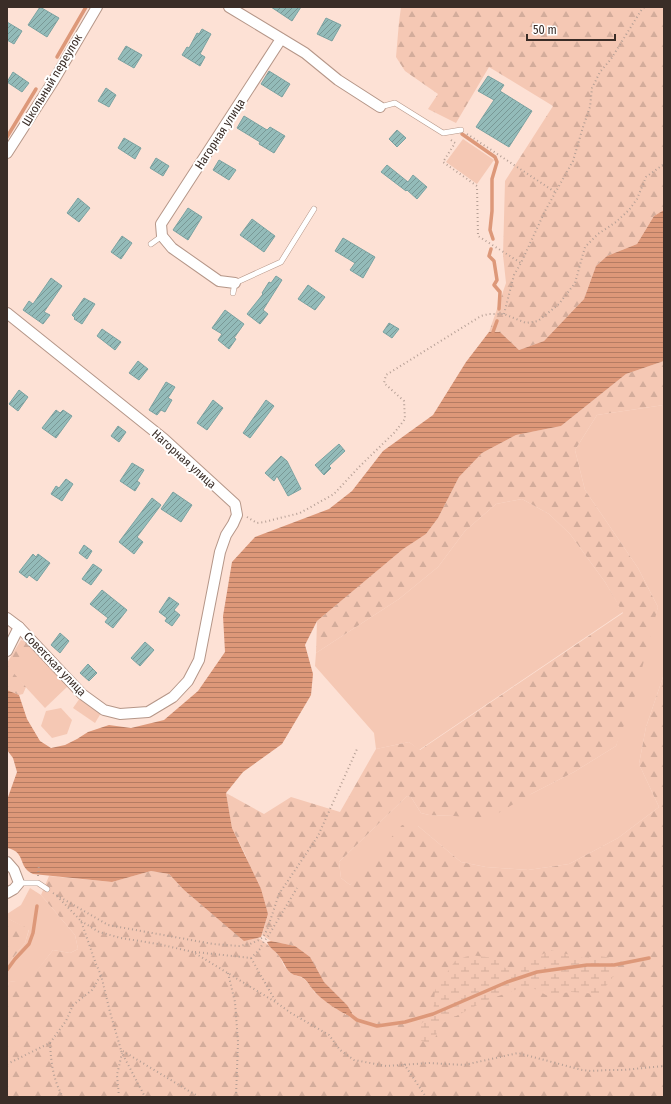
<svg xmlns="http://www.w3.org/2000/svg" width="671" height="1104" font-family="'Fira Sans Condensed',sans-serif">
<style>
.green{fill:#f5c8b4}
.forest{fill:url(#forest-firs)}
.wetland{fill:url(#wetland-marsh)}
.water{fill:url(#water-rules)}
.lines{fill:none;stroke-linecap:round;stroke-linejoin:round}
.stream{stroke:#dd9879;stroke-width:3.5}
.building{fill:url(#building-hatch);stroke:#7ba2a1}
.lane-casing{stroke:#b59688;stroke-width:6}
.street-casing{stroke:#b59688;stroke-width:12}
.path{stroke:#b59f95;stroke-width:2;stroke-dasharray:1 3;stroke-linecap:butt}
.lane{stroke:#fff;stroke-width:5}
.street{stroke:#fff;stroke-width:10}
.labels{text-anchor:middle;dominant-baseline:central;stroke-width:4;stroke-linejoin:round;paint-order:stroke}
.street-label{font-size:12px;fill:#3a2d27;stroke:#fff}
</style>
<defs>
<pattern id="forest-firs" width="22" height="20" patternUnits="userSpaceOnUse"><rect width="22" height="20" fill="#f5c8b4"/><path d="M5 1l3.5 6h-7zM16 11l3.5 6h-7z" fill="#d3ac9b"/></pattern>
<pattern id="wetland-marsh" width="20" height="14" patternUnits="userSpaceOnUse"><rect width="20" height="14" fill="#f5c8b4"/><path d="M1 5h8M5 5V1M11 12h8M15 12V8" fill="none" stroke="#d3ac9b"/></pattern>
<pattern id="water-rules" width="6" height="5" patternUnits="userSpaceOnUse"><rect width="6" height="5" fill="#dd9879"/><path d="M0 2.5h6" fill="none" stroke="#b47c63"/></pattern>
<pattern id="building-hatch" width="6" height="6" patternUnits="userSpaceOnUse"><rect width="6" height="6" fill="#93bbb9"/><path d="M-1 1l2-2M0 6l6-6M5 7l2-2" fill="none" stroke="#799896"/></pattern>
</defs>
<rect width="100%" height="100%" fill="#fde1d5"/>
<g class="green">
<path d="M463 139 494 160 477 184 446 162Z"/>
<path d="M664 405V674L646 727 639 764 659 807 618 838 569 864 528 870 486 867 461 862 418 826 350 885 341 878 339 862 407 796 411 797 421 813 429 815 454 816 531 794 574 772 616 746 658 607 638 568 585 490 575 450 597 415Z"/>
<path d="M522 499 549 514 570 534 605 582 623 612 419 750 409 742 376 749 374 733 315 666 316 653 399 599 438 567 465 531 496 504Z"/>
<path d="M33 647 69 685 45 708 9 669Z"/>
<path d="M80 698 101 713 95 723 73 708Z"/>
<path d="M61 708 72 720 67 734 52 738 41 726 46 711Z"/>
<path d="M30 888 41 895 75 935 78 949 70 953 53 950 30 980 9 982 7 988V965L25 943 29 930 7 918V914L21 905Z"/>
</g>
<g class="forest">
<path d="M401 7H664V210L654 216 637 244 607 256 596 266 584 299 544 341 519 350 500 332H489L506 283 503 255 505 181 553 106 489 67 456 123 428 109 438 94 405 71 396 57 399 22Z"/>
<path d="M664 361V405L597 415 575 450 585 490 638 568 658 607 634 699 616 746 574 772 531 794 488 819 454 816 429 815 421 813 411 797 407 796 339 862 341 878 350 885 402 825 418 826 461 862 486 867 528 870 569 864 618 838 659 807 639 764 646 727 664 674V1097H7V988L9 982 30 979 53 950 70 953 78 949 75 935 41 895 49 876 112 882 151 871 169 874 184 890 244 940 257 937 268 945 276 952 280 957 284 966 294 975 303 978 312 987 314 992 336 1008 346 1015 347 1005 324 982 295 946 271 941 262 935 268 914 245 854 232 828 226 793 264 814 291 797 340 812 376 749 409 742 420 750 623 613 605 582 570 534 549 514 522 499 496 504 465 531 438 567 399 599 316 653 317 621 403 548 426 534 438 518 459 477 482 453 516 435 561 426 626 374Z"/>
<path d="M21 640 27 642 32 649 10 669 26 687 23 694 19 695 7 690V663Z"/>
<path d="M7 918 29 929 25 943 7 965Z"/>
</g>
<path class="wetland" d="M550 950 583 958 600 956 611 958C619 976 610 982 598 994L571 992 546 995 535 989 526 986 485 1001 439 1025 436 1036 429 1045 420 1040 418 1026 433 1014 435 990 455 961 470 955 494 958 503 967 511 970 520 967Z"/>
<g class="water">
<path d="M664 210V361L626 374 561 426 516 435 482 453 459 477 438 518 426 534 403 549 317 621 305 645 313 674 311 695 282 744 243 772 226 793 232 828 261 889 268 914 261 937 244 941 184 890 169 874 151 871 112 882 33 874C17 867 27 852 7 848V800L17 772 13 758 7 750V690L19 695 27 719 40 741 51 748 65 745 77 739 88 732 109 725 131 728 164 720 198 691 225 652 223 616 232 562 255 537 329 509 352 491 383 451 433 415 466 362 489 332H500L519 350 544 341 584 299 596 266 607 256 637 244 654 216Z"/>
<path d="M271 941 295 946 310 957 324 982 347 1005 352 1013 351 1016C342 1014 321 999 315 992 311 988 308 981 303 978 301 976 297 976 294 975 285 970 285 963 279 956 276 951 269 948 267 942Z"/>
</g>
<g class="lines">
<g class="stream">
<path d="M57 57 86 7"/>
<path d="M462 134 495 157 497 162 492 179V211L490 230 493 239"/>
<path d="M7 137 36 89"/>
<path d="M491 249 489 256 494 261 497 280 494 285 500 292 499 309"/>
<path d="M493 332 497 321"/>
<path d="M7 970 15 959 29 944 33 933 37 906"/>
<path d="M348 1013 357 1020 377 1026 405 1022 433 1014 507 982 537 972 587 965H614L649 958"/>
</g>
</g>
<g class="building">
<path d="M40 7 59 18 47 37 28 25Z"/>
<path d="M271 7H301L292 21Z"/>
<path d="M326 18 341 25 332 41 317 34Z"/>
<path d="M7 22 22 31 14 44 7 40Z"/>
<path d="M202 29 211 34 200 54 205 57 200 66 182 55 187 47 189 48 197 33 199 34Z"/>
<path d="M126 46 142 55 134 68 118 59Z"/>
<path d="M269 71 290 84 282 97 261 84Z"/>
<path d="M13 72 29 83 22 92 7 82Z"/>
<path d="M488 76 504 85 500 91 532 111 509 147 476 127 494 100 478 91Z"/>
<path d="M106 88 116 95 109 107 98 101Z"/>
<path d="M244 116 267 130 270 127 285 136 274 153 259 144 260 142 237 128Z"/>
<path d="M397 130 406 138 397 147 389 139Z"/>
<path d="M124 138 141 148 135 159 118 148Z"/>
<path d="M156 158 169 166 163 176 150 168Z"/>
<path d="M219 160 236 170 229 180 213 170Z"/>
<path d="M387 165 408 182 413 175 427 187 417 199 407 190 406 191 381 172Z"/>
<path d="M78 198 90 208 79 222 67 213Z"/>
<path d="M188 208 202 217 188 240 173 230Z"/>
<path d="M252 219 275 236 264 252 240 235Z"/>
<path d="M122 236 132 243 121 259 111 252Z"/>
<path d="M343 238 375 257 363 278 350 270 355 263 335 251Z"/>
<path d="M276 276 282 280 263 310 268 314 260 324 247 314 263 294 262 293 269 282 271 283Z"/>
<path d="M51 278 62 286 44 312 50 315 43 324 23 310 29 301 33 304Z"/>
<path d="M308 285 325 297 315 310 298 299Z"/>
<path d="M84 298 95 304 82 324 74 319 75 318 72 315Z"/>
<path d="M225 310 244 324 234 338 236 339 229 349 218 340 222 334 212 328Z"/>
<path d="M389 323 399 329 392 338 383 332Z"/>
<path d="M102 329 121 342 115 350 97 336Z"/>
<path d="M138 361 148 369 139 380 129 373Z"/>
<path d="M166 382 175 387 168 398 172 400 165 412 161 410 157 415 149 410Z"/>
<path d="M19 390 28 397 18 411 9 404Z"/>
<path d="M213 400 223 408 207 430 197 423Z"/>
<path d="M266 400 274 406 250 438 243 433Z"/>
<path d="M56 410 60 413 63 410 72 416 56 438 42 428Z"/>
<path d="M118 426 126 432 119 442 111 436Z"/>
<path d="M339 444 345 451 329 466 331 468 324 475 315 465Z"/>
<path d="M281 456 287 461 301 489 288 496 277 476 274 481 265 473Z"/>
<path d="M132 463 144 470 137 481 140 483 135 491 120 481Z"/>
<path d="M66 479 73 484 62 501 51 494 56 486 59 488Z"/>
<path d="M173 492 192 505 181 522 161 509Z"/>
<path d="M152 498 161 505 137 537 143 542 134 554 119 542Z"/>
<path d="M84 545 92 551 87 559 79 553Z"/>
<path d="M33 554 36 557 38 554 50 563 37 581 29 575 27 578 19 572Z"/>
<path d="M93 564 102 570 91 585 82 579Z"/>
<path d="M102 590 127 610 113 628 105 622 108 618 90 604Z"/>
<path d="M169 597 179 604 174 610 180 615 172 626 165 621 167 618 159 612Z"/>
<path d="M60 633 69 641 60 653 51 645Z"/>
<path d="M145 642 154 650 140 666 131 658Z"/>
<path d="M88 664 97 673 89 681 80 673Z"/>
</g>
<g class="lines">
<defs>
<g id="lane">
<path d="M380 107 395 103 443 133 461 130"/>
<path d="M151 244 162 236"/>
<path d="M233 293 235 283 281 262 314 209"/>
<path d="M19 883H38L47 889"/>
</g>
<g id="street">
<path d="M229 7 305 53 338 80 380 107"/>
<path d="M7 153 54 80 97 7"/>
<path d="M235 283 219 281 172 248 162 236 161 224 281 39"/>
<path d="M7 313 164 439 235 504 237 515 233 524 226 535 220 552 199 660 188 681 173 697 148 712 120 714 104 710 82 694 19 627 7 618"/>
<path d="M7 651 19 627"/>
<path d="M7 862 14 870 19 883 14 889 7 893"/>
</g>
</defs>
<use href="#lane" class="lane-casing"/>
<use href="#street" class="street-casing"/>
<g class="path">
<path d="M467 134 555 192"/>
<path d="M451 140 455 143 443 162 477 186 478 236 521 263"/>
<path d="M504 314 514 275 521 263 545 211 573 161 583 127 590 107 592 88 600 72 611 59 642 9 645 7"/>
<path d="M247 517 257 523 264 522 300 513 334 494 359 467 395 432 405 419 404 401 384 383 386 375 481 316 489 314H504L526 323 538 321 559 304 575 283 585 247 598 234 616 222 629 210 637 199 646 177 664 164"/>
<path d="M38 876 39 865"/>
<path d="M53 893 108 925 213 944 239 946 250 944 259 940 263 937 267 930 279 894 318 836 357 749"/>
<path d="M57 896 81 921 96 964 101 975 110 1012 121 1050 199 1097"/>
<path d="M81 921 99 932 121 938 158 944 193 952 277 1003 291 1013 329 1035 340 1050 354 1060 386 1066 430 1063 464 1065 518 1053 582 1070 591 1071 608 1070H623L664 1066"/>
<path d="M195 952 251 958 260 949 264 941 267 938 297 888"/>
<path d="M251 958 276 1002"/>
<path d="M228 973 235 1002 238 1042 236 1097"/>
<path d="M50 1043C51 1062 53 1080 63 1097"/>
<path d="M121 1051 145 1097"/>
<path d="M7 1064 50 1043 66 1021 73 1005 92 990 101 975"/>
<path d="M404 1064 426 1097"/>
<path d="M119 1097 117 1075 122 1053"/>
</g>
<use href="#lane" class="lane"/>
<use href="#street" class="street"/>
</g>
<g class="labels">
<g class="street-label">
<text transform="translate(52 80) rotate(-59)">Школьный переулок</text>
<text transform="translate(220 134) rotate(-57)">Нагорная улица</text>
<text transform="translate(184 459) rotate(42)">Нагорная улица</text>
<text transform="translate(55 664) rotate(46)">Советская улица</text>
</g>
</g>
<rect width="671" height="1104" fill="none" stroke="#3a2d27" stroke-width="16"/>
<path d="M527 34v6h88v-6" fill="none" stroke="#3a2d27" stroke-width="2"/>
<text x="533" y="34" font-size="12" fill="#3a2d27" stroke="#ffffff" stroke-width="3" paint-order="stroke">50 m</text>
</svg>
